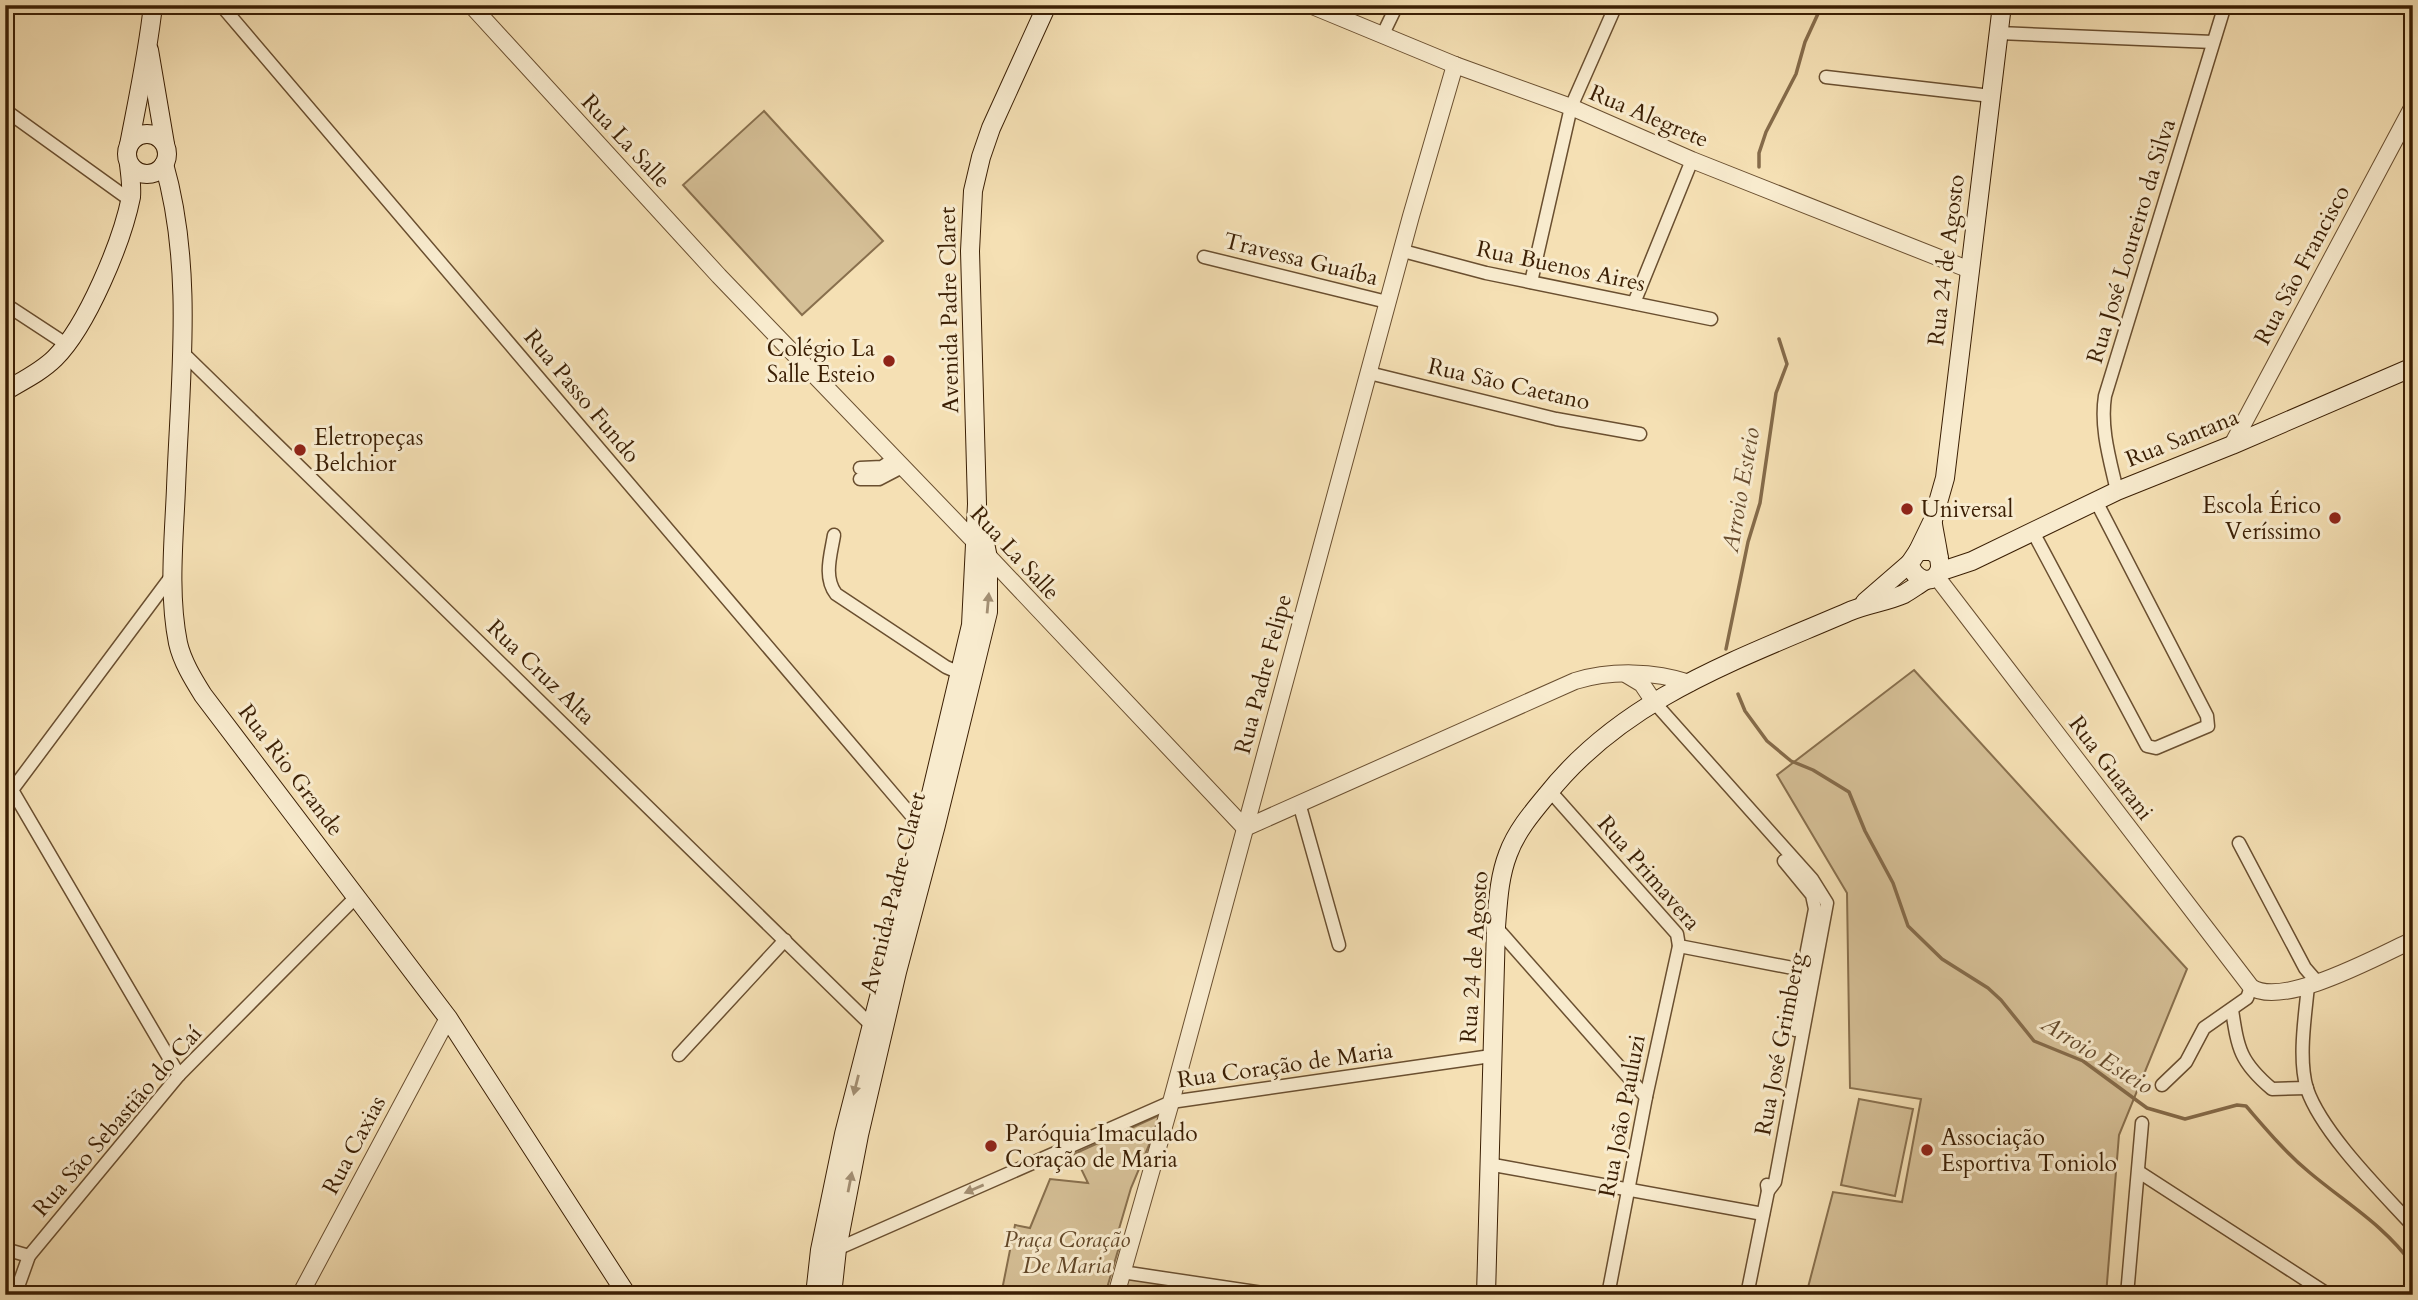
<svg xmlns="http://www.w3.org/2000/svg" width="2418" height="1300" font-family="Cardo,serif">
<style>
.green{fill:#d5bf96;stroke:#886f4d;stroke-width:2}
.lines{fill:none;stroke-linecap:round;stroke-linejoin:round}
.stream{stroke:#856b4a;stroke-width:3.5}
.minor-casing{stroke:#6a4f30;stroke-width:15}
.tertiary-casing{stroke:#6a4f30;stroke-width:18}
.secondary-casing{stroke:#3b1f04;stroke-width:20}
.minor{stroke:#f8ebce;stroke-width:12}
.tertiary{stroke:#f8ebce;stroke-width:16}
.secondary{stroke:#f8ebce;stroke-width:18}
.oneway{fill:#a38f73}
.poi-dot{fill:#8f2418;stroke:#f8ebce;stroke-width:2.5}
.labels{text-anchor:middle;dominant-baseline:central;stroke-width:6;stroke-linejoin:round;paint-order:stroke}
.street-label{font-size:23px;fill:#3b1f04;stroke:#f8ebce}
.poi-label{font-size:23px;fill:#3b1f04;stroke:#f8ebce;text-anchor:start}
.park-label{font-size:23px;font-style:italic;fill:#624728;stroke:#f8ebce}
.water-label{font-size:24px;font-style:italic;fill:#664b2d;stroke:#f8ebce}
</style>
<rect width="100%" height="100%" fill="#f5e0b4"/>
<filter id="stains"><feTurbulence type="fractalNoise" baseFrequency=".00286" numOctaves="4"/><feColorMatrix values="0 0 0 0 .2 0 0 0 0 .09 0 0 0 0 .02 0 0 0 .5 -.17"/></filter>
<radialGradient id="worn" r=".72"><stop offset=".6" stop-color="#630" stop-opacity="0"/><stop offset="1" stop-color="#630" stop-opacity=".3"/></radialGradient>
<g class="green">
<path d="M764 111 883 241 802 315 683 185Z"/>
<path d="M1914 670 2187 969 2119 1135 2106 1295H1806L1833 1192 1902 1202 1921 1099 1850 1088 1847 893 1777 775Z"/>
<path d="M1859 1099 1913 1109 1895 1196 1841 1185Z"/>
<path d="M1162 1114 1131 1188 1114 1246 1119 1247 1105 1295H1001L1015 1225 1030 1228 1050 1179 1088 1183 1074 1154Z"/>
<path d="M1125 1275 1200 1288 1198 1295H1121Z"/>
</g>
<g class="lines">
<g class="stream">
<path d="M1759 167V153L1766 132 1796 74 1805 42 1822 5"/>
<path d="M1726 649 1748 542 1760 503 1776 393 1787 364 1779 339"/>
<path d="M1738 694 1745 711 1767 741 1791 761 1813 770 1849 792 1865 831 1893 883 1908 926 1942 959 1988 988 2001 1000 2034 1041 2083 1061 2147 1108 2185 1119 2237 1105 2246 1106C2266 1129 2285 1152 2309 1172 2347 1204 2383 1224 2413 1265"/>
</g>
<defs>
<g id="minor">
<path d="M221 5 911 815 924 833"/>
<path d="M1999 33 2213 42"/>
<path d="M1383 34 1397 5"/>
<path d="M1826 77 1991 96"/>
<path d="M5 110 130 200"/>
<path d="M1403 251 1486 273 1711 319"/>
<path d="M1204 257 1387 302"/>
<path d="M1531 282 1571 107 1616 5"/>
<path d="M1634 303 1692 160"/>
<path d="M5 304 66 344"/>
<path d="M181 351 871 1025"/>
<path d="M1369 373 1556 419 1640 434"/>
<path d="M860 468 882 467 894 459"/>
<path d="M860 479H879L902 467"/>
<path d="M2117 491C2110 460 2100 428 2105 396L2225 5"/>
<path d="M2033 532 2147 746 2156 748 2208 726 2207 716 2097 503"/>
<path d="M834 535C831 554 823 577 836 594L946 667 960 673"/>
<path d="M1654 702 1812 879 1827 903 1775 1182 1768 1191"/>
<path d="M5 778 179 1075"/>
<path d="M1550 791 1677 934 1679 946 1808 971"/>
<path d="M1299 803 1339 945"/>
<path d="M5 809 12 790 173 574"/>
<path d="M2239 843 2305 968 2318 983"/>
<path d="M1784 861 1812 895 1815 909 1803 971 1795 1030"/>
<path d="M1496 927 1646 1097"/>
<path d="M2308 986C2305 1017 2298 1059 2307 1089 2322 1133 2381 1191 2413 1226"/>
<path d="M2232 1010C2238 1049 2240 1062 2272 1089L2307 1088"/>
<path d="M679 1055 785 940"/>
<path d="M2162 1085 2186 1062 2204 1028 2247 998 2251 987"/>
<path d="M1488 1164 1763 1214"/>
<path d="M2139 1172 2329 1295"/>
<path d="M5 1249 29 1256"/>
<path d="M831 1249H837L1171 1102 1491 1056"/>
<path d="M1122 1272 1276 1295"/>
<path d="M15 1295 29 1256 179 1075 357 896"/>
<path d="M1608 1295 1646 1097 1679 946"/>
<path d="M1747 1295 1768 1191 1767 1185"/>
<path d="M2127 1295 2142 1123"/>
</g>
<g id="tertiary">
<path d="M471 5 719 276 974 541 1245 828"/>
<path d="M1310 5 1455 65 1571 107 1692 160 1970 270"/>
<path d="M2232 445 2413 106"/>
<path d="M1936 576 2251 987C2283 1009 2380 955 2413 940"/>
<path d="M1627 675 1642 684 1654 702"/>
<path d="M1245 828 1575 681C1611 670 1654 671 1690 683"/>
<path d="M300 1295 448 1018"/>
<path d="M1116 1295 1171 1102 1411 216 1455 65"/>
</g>
<g id="secondary">
<path d="M149 50 165 144"/>
<circle cx="147" cy="154" r="20"/>
<path d="M129 145C138 98 148 52 153 5"/>
<path d="M164 164C194 268 180 381 176 488 174 538 168 593 178 643 182 661 193 679 203 695L448 1018 627 1295"/>
<path d="M5 391C22 381 41 372 55 358 87 326 122 242 131 197 132 186 130 174 129 164"/>
<path d="M1933 524C1934 532 1941 565 1940 568 1935 588 1912 580 1910 563L1918 551H1932L1939 557"/>
<path d="M1918 551 1933 520 1945 478 2002 5"/>
<path d="M1939 572 1972 561 2117 491 2232 445 2413 367"/>
<path d="M1865 602 1910 563"/>
<path d="M815 1295 820 1250 844 1134 931 794 971 625 977 504 970 251 973 191 981 157 991 128 1047 5"/>
<path d="M832 1295 837 1249 859 1135 897 972 936 825 988 612V558L982 528"/>
<path d="M1486 1295 1496 927C1498 902 1499 877 1508 854 1516 832 1531 814 1546 796 1623 698 1737 660 1848 612 1866 604 1886 602 1904 594 1911 590 1919 584 1926 580"/>
</g>
</defs>
<use href="#minor" class="minor-casing"/>
<use href="#tertiary" class="tertiary-casing"/>
<use href="#secondary" class="secondary-casing"/>
<use href="#minor" class="minor"/>
<use href="#tertiary" class="tertiary"/>
<use href="#secondary" class="secondary"/>
</g>
<defs><path id="oneway-solid" d="M-6-.8H1V-3.2L6.5 0L1 3.2V.8H-6Z" transform="scale(1.75)"/></defs>
<g class="oneway">
<use href="#oneway-solid" transform="translate(988 603) rotate(-85)"/>
<use href="#oneway-solid" transform="translate(856 1085) rotate(104)"/>
<use href="#oneway-solid" transform="translate(850 1182) rotate(-79)"/>
<use href="#oneway-solid" transform="translate(974 1189) rotate(157)"/>
</g>
<g class="poi-dot">
<circle cx="889" cy="361" r="7"/>
<circle cx="300" cy="450" r="7"/>
<circle cx="1907" cy="509" r="7"/>
<circle cx="2335" cy="518" r="7"/>
<circle cx="991" cy="1146" r="7"/>
<circle cx="1927" cy="1150" r="7"/>
</g>
<g class="labels">
<g class="street-label">
<text transform="translate(1649 116) rotate(23)">Rua Alegrete</text>
<text transform="translate(626 141) rotate(47)">Rua La Salle</text>
<text transform="translate(2131 241) rotate(-73)">Rua José Loureiro da Silva</text>
<text transform="translate(1301 259) rotate(14)">Travessa Guaíba</text>
<text transform="translate(1946 260) rotate(-83)">Rua 24 de Agosto</text>
<text transform="translate(2302 265) rotate(-62)">Rua São Francisco</text>
<text transform="translate(1561 266) rotate(12)">Rua Buenos Aires</text>
<text transform="translate(949 310) rotate(-91)">Avenida Padre Claret</text>
<text transform="translate(1509 384) rotate(13)">Rua São Caetano</text>
<text transform="translate(582 396) rotate(50)">Rua Passo Fundo</text>
<text transform="translate(2182 438) rotate(-22)">Rua Santana</text>
<text transform="translate(1015 553) rotate(47)">Rua La Salle</text>
<text transform="translate(541 672) rotate(44)">Rua Cruz Alta</text>
<text transform="translate(1263 674) rotate(-75)">Rua Padre Felipe</text>
<text transform="translate(2111 768) rotate(53)">Rua Guarani</text>
<text transform="translate(291 770) rotate(53)">Rua Rio Grande</text>
<text transform="translate(1649 873) rotate(49)">Rua Primavera</text>
<text transform="translate(893 893) rotate(-76)">Avenida Padre Claret</text>
<text transform="translate(1474 957) rotate(-86)">Rua 24 de Agosto</text>
<text transform="translate(1780 1044) rotate(-79)">Rua José Grimberg</text>
<text transform="translate(1285 1065) rotate(-8)">Rua Coração de Maria</text>
<text transform="translate(1622 1116) rotate(-79)">Rua João Pauluzi</text>
<text transform="translate(117 1121) rotate(-49)">Rua São Sebastião do Caí</text>
<text transform="translate(354 1145) rotate(-62)">Rua Caxias</text>
</g>
<g class="poi-label">
<text x="875" y="348" text-anchor="end">Colégio La<tspan x="875" dy="26">Salle Esteio</tspan></text>
<text x="314" y="437">Eletropeças<tspan x="314" dy="26">Belchior</tspan></text>
<text x="2321" y="505" text-anchor="end">Escola Érico<tspan x="2321" dy="26">Veríssimo</tspan></text>
<text x="1921" y="509">Universal</text>
<text x="1005" y="1133">Paróquia Imaculado<tspan x="1005" dy="26">Coração de Maria</tspan></text>
<text x="1941" y="1137">Associação<tspan x="1941" dy="26">Esportiva Toniolo</tspan></text>
</g>
<g class="park-label">
<text x="1067" y="1239">Praça Coração<tspan x="1067" dy="26">De Maria</tspan></text>
</g>
<g class="water-label">
<text transform="translate(1741 490) rotate(-80)">Arroio Esteio</text>
<text transform="translate(2097 1055) rotate(32)">Arroio Esteio</text>
</g>
</g>
<rect width="2418" height="1300" fill="none" stroke="#f5e0b4" stroke-width="28"/>
<rect x="7" y="7" width="2404" height="1286" fill="none" stroke="#3b1f04" stroke-width="3.5"/>
<rect x="14" y="14" width="2390" height="1272" fill="none" stroke="#3b1f04" stroke-width="2"/>
<rect width="100%" height="100%" filter="url(#stains)"/>
<rect width="100%" height="100%" fill="url(#worn)"/>
</svg>
